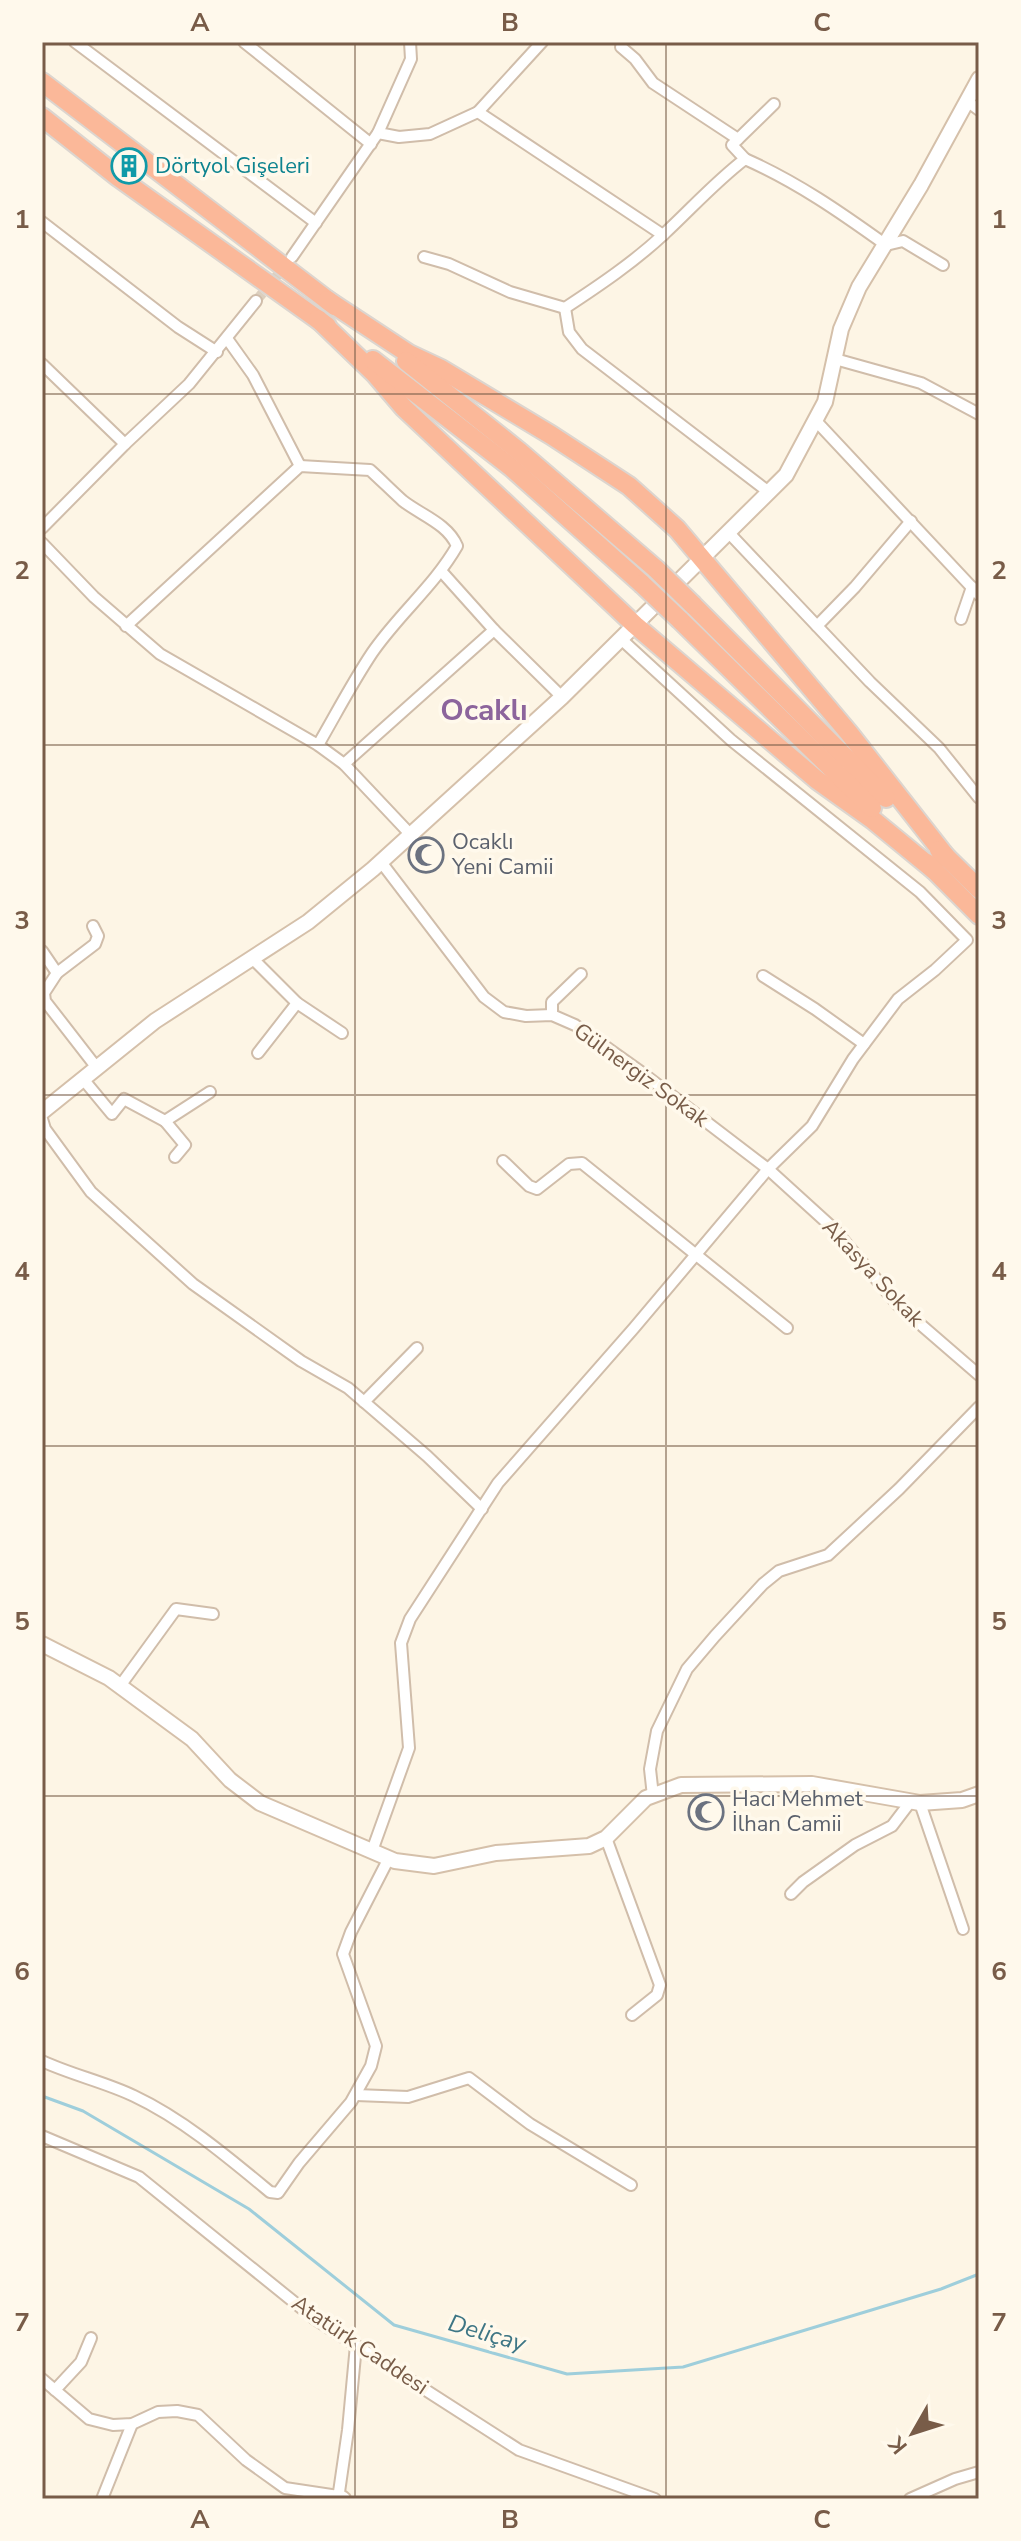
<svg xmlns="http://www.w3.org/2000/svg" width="1021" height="2541" font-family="'Nunito Sans',sans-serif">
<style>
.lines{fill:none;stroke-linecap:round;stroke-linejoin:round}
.stream{stroke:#9ecedb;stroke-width:3}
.street-tunnel{stroke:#dccfbe;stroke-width:10;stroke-dasharray:10 5;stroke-linecap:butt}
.street-casing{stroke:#d0bdaa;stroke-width:14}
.secondary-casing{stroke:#d5c0aa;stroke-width:18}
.highway-casing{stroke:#dcd5cf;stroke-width:22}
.street{stroke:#fff;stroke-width:10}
.secondary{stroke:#fff;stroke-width:14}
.highway{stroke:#fbb899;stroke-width:18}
.highway-bridge-casing{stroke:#dcd5cf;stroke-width:22;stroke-linecap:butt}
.highway-bridge{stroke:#fbb899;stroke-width:18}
.grid{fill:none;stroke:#785c48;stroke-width:2;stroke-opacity:0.55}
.labels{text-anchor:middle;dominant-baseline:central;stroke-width:7;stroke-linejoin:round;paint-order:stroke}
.culture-label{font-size:22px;fill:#0d838f;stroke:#fff9ec;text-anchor:start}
.worship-label{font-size:22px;fill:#5b616d;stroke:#fff9ec;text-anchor:start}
.street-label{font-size:22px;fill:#785c48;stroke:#fff9ec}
.water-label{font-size:24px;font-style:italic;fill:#3e7685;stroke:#fff9ec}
.district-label{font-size:30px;font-weight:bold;fill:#8c649c;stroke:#fff9ec}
.neatline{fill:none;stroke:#785c48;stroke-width:3}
.grid-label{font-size:26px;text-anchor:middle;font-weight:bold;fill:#785c48}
</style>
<rect width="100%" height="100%" fill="#fdf5e5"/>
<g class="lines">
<path class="stream" d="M42 2096 83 2111 249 2209 394 2325 567 2374 683 2367 941 2289 979 2274"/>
<path class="street-tunnel" d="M256 301 285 266"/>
<defs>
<g id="street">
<path d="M75 42 316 223"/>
<path d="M244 42 371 144"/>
<path d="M621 47 635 59 653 83 738 139"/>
<path d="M967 101 979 110"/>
<path d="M478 112 663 235"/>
<path d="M378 133 399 137 430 134 478 112 542 42"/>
<path d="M745 159 732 145 774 104"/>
<path d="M42 222 178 327 217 352"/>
<path d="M292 257 378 133 411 59 410 42"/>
<path d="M424 257 449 264 510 292 565 308C600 285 634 262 664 234 691 209 715 182 745 159 797 182 840 212 886 245L903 241 943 265"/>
<path d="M565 308 569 332 582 349 770 493"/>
<path d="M228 340 253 375 300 466"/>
<path d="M835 359 921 383 979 414"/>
<path d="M42 364 125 444"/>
<path d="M816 421 979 595"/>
<path d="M42 528 125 444 189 384 256 301"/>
<path d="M729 533 870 682 939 748 979 798"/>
<path d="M42 543 94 597 160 654 318 745 344 764 411 835"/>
<path d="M442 572 494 630 562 697"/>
<path d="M961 619 972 587"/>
<path d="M126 626 300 466 370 470C381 480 392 491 403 501 421 515 448 524 457 546 434 586 398 615 372 653 352 683 336 714 318 745"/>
<path d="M817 626 855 587 911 521"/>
<path d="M344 764 494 630"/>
<path d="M381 862 484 997 504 1012 526 1016 552 1015 575 1025 641 1072 768 1169 834 1229 898 1305 979 1375"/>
<path d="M93 926 98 936 95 944 57 973 44 993 45 1001 97 1068"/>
<path d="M42 951 57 973"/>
<path d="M252 958 297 1003 342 1033"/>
<path d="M763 976 815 1009 864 1044"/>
<path d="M552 1015V1002L581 974"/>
<path d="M258 1053 297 1003"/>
<path d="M83 1079 112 1114 124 1099 165 1121 210 1092"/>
<path d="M42 1119 45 1129 91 1192 193 1284 301 1361 348 1388 427 1456 482 1509"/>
<path d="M165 1121 185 1145 175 1157"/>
<path d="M503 1161 529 1186 537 1189 569 1164 582 1163 787 1328"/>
<path d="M364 1402 417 1348"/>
<path d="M120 1686 176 1609 213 1614"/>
<path d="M653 1796 650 1769 657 1731 687 1669 715 1636 763 1584 779 1571 828 1555 899 1489 979 1407"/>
<path d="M920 1803 963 1929"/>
<path d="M606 1838 660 1985 657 1995 632 2015"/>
<path d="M372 1851 409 1748 401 1643 410 1619 498 1483 634 1328 768 1169 812 1126 853 1059 898 999 935 970 967 940 920 892 731 740 621 639"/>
<path d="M791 1894 803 1882 855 1845 892 1826 911 1801"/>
<path d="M42 2061C72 2075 105 2082 134 2096 183 2119 229 2158 270 2192L278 2193 299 2163 351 2102 371 2066 376 2046 343 1954 351 1932 389 1858"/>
<path d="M356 2095 408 2097 469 2078 530 2124 631 2185"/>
<path d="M42 2136 139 2177 315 2319 519 2450 655 2499"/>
<path d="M42 2379 89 2419 113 2425 132 2424 158 2412 177 2411 198 2415 246 2460 285 2488 338 2496"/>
<path d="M55 2390 81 2362 91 2338"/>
<path d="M102 2499 132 2424"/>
<path d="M338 2499 348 2430 356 2345"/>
<path d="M910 2499 955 2479 979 2472"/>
</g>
<g id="secondary">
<path d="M42 1112 155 1021 308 922 373 869 562 697 786 475 825 402 841 329 859 287 921 185 979 79"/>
<path d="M42 1644 109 1678 192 1739 230 1780 260 1803 395 1861 434 1866 496 1853 589 1846 606 1838 646 1798 681 1785 812 1784 920 1803 962 1800 979 1794"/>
<path d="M338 2496 343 2499"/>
</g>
<g id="highway">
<path d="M42 82 335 306"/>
<path d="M42 117 118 177 327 326"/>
<path d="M327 300 409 354 441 369 551 435 629 486 677 529 849 733 947 858"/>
<path d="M318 319 375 374 404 408 635 625 817 780 873 820 934 870"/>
<path d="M373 360 512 468 642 584"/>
<path d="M406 361 520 452 656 569"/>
<path d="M693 605 886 798"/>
<path d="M680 620 872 808"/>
<path d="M939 850 979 889"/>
<path d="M927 863 979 915"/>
</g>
</defs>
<use href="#street" class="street-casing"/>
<use href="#secondary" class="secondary-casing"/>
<use href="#highway" class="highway-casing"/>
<use href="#street" class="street"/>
<use href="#secondary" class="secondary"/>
<use href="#highway" class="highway"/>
<defs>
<g id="highway-bridge">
<path d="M656 569 693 605"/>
<path d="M642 584 680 620"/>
</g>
</defs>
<use href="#highway-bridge" class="highway-bridge-casing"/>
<use href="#highway-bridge" class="highway-bridge"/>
</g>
<path class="grid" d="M355 42V2499M666 42V2499M42 394H979M42 745H979M42 1095H979M42 1446H979M42 1796H979M42 2147H979"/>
<defs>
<symbol id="building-ring" viewBox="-11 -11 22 22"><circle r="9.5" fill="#fff9ec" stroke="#0f9aa8" stroke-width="1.5"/><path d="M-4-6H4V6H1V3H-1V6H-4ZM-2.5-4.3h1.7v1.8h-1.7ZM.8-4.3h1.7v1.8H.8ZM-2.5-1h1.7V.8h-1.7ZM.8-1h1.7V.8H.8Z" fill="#0f9aa8"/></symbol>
<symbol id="mosque-ring" viewBox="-11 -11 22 22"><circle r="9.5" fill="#fff9ec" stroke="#6b7280" stroke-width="1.5"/><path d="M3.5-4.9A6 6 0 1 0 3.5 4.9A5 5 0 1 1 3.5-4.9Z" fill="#6b7280"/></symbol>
</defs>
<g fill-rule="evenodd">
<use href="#building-ring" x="109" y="146" width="40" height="40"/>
<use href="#mosque-ring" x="406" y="835" width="40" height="40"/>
<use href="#mosque-ring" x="686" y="1792" width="40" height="40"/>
</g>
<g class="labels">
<g class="culture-label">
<text x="155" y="166">Dörtyol Gişeleri</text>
</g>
<g class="worship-label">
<text x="452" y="842">Ocaklı<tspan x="452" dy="25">Yeni Camii</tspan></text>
<text x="732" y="1799">Hacı Mehmet<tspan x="732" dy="25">İlhan Camii</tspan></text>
</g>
<g class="street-label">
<text transform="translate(641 1075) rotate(36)">Gülnergiz Sokak</text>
<text transform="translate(873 1273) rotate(47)">Akasya Sokak</text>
<text transform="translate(360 2345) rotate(34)">Atatürk Caddesi</text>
</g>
<g class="water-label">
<text transform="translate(487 2333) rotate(16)">Deliçay</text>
</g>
<g class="district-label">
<text x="484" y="710">Ocaklı</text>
</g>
</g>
<rect width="1021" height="2541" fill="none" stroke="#fff9ec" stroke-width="88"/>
<g transform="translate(913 2433) rotate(231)" stroke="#fff9ec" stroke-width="6" paint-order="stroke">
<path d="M0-6L14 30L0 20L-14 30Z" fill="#785c48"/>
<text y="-12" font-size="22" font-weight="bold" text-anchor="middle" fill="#785c48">K</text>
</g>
<rect x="44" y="44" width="933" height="2453" class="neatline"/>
<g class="grid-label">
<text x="200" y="31">A</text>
<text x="510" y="31">B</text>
<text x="822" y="31">C</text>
<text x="22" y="228">1</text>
<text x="999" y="228">1</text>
<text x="22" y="579">2</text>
<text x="999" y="579">2</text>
<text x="22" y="929">3</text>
<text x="999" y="929">3</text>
<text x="22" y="1280">4</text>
<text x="999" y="1280">4</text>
<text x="22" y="1630">5</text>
<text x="999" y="1630">5</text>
<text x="22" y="1980">6</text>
<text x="999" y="1980">6</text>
<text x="22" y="2331">7</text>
<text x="999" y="2331">7</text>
<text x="200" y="2528">A</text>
<text x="510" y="2528">B</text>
<text x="822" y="2528">C</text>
</g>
</svg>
